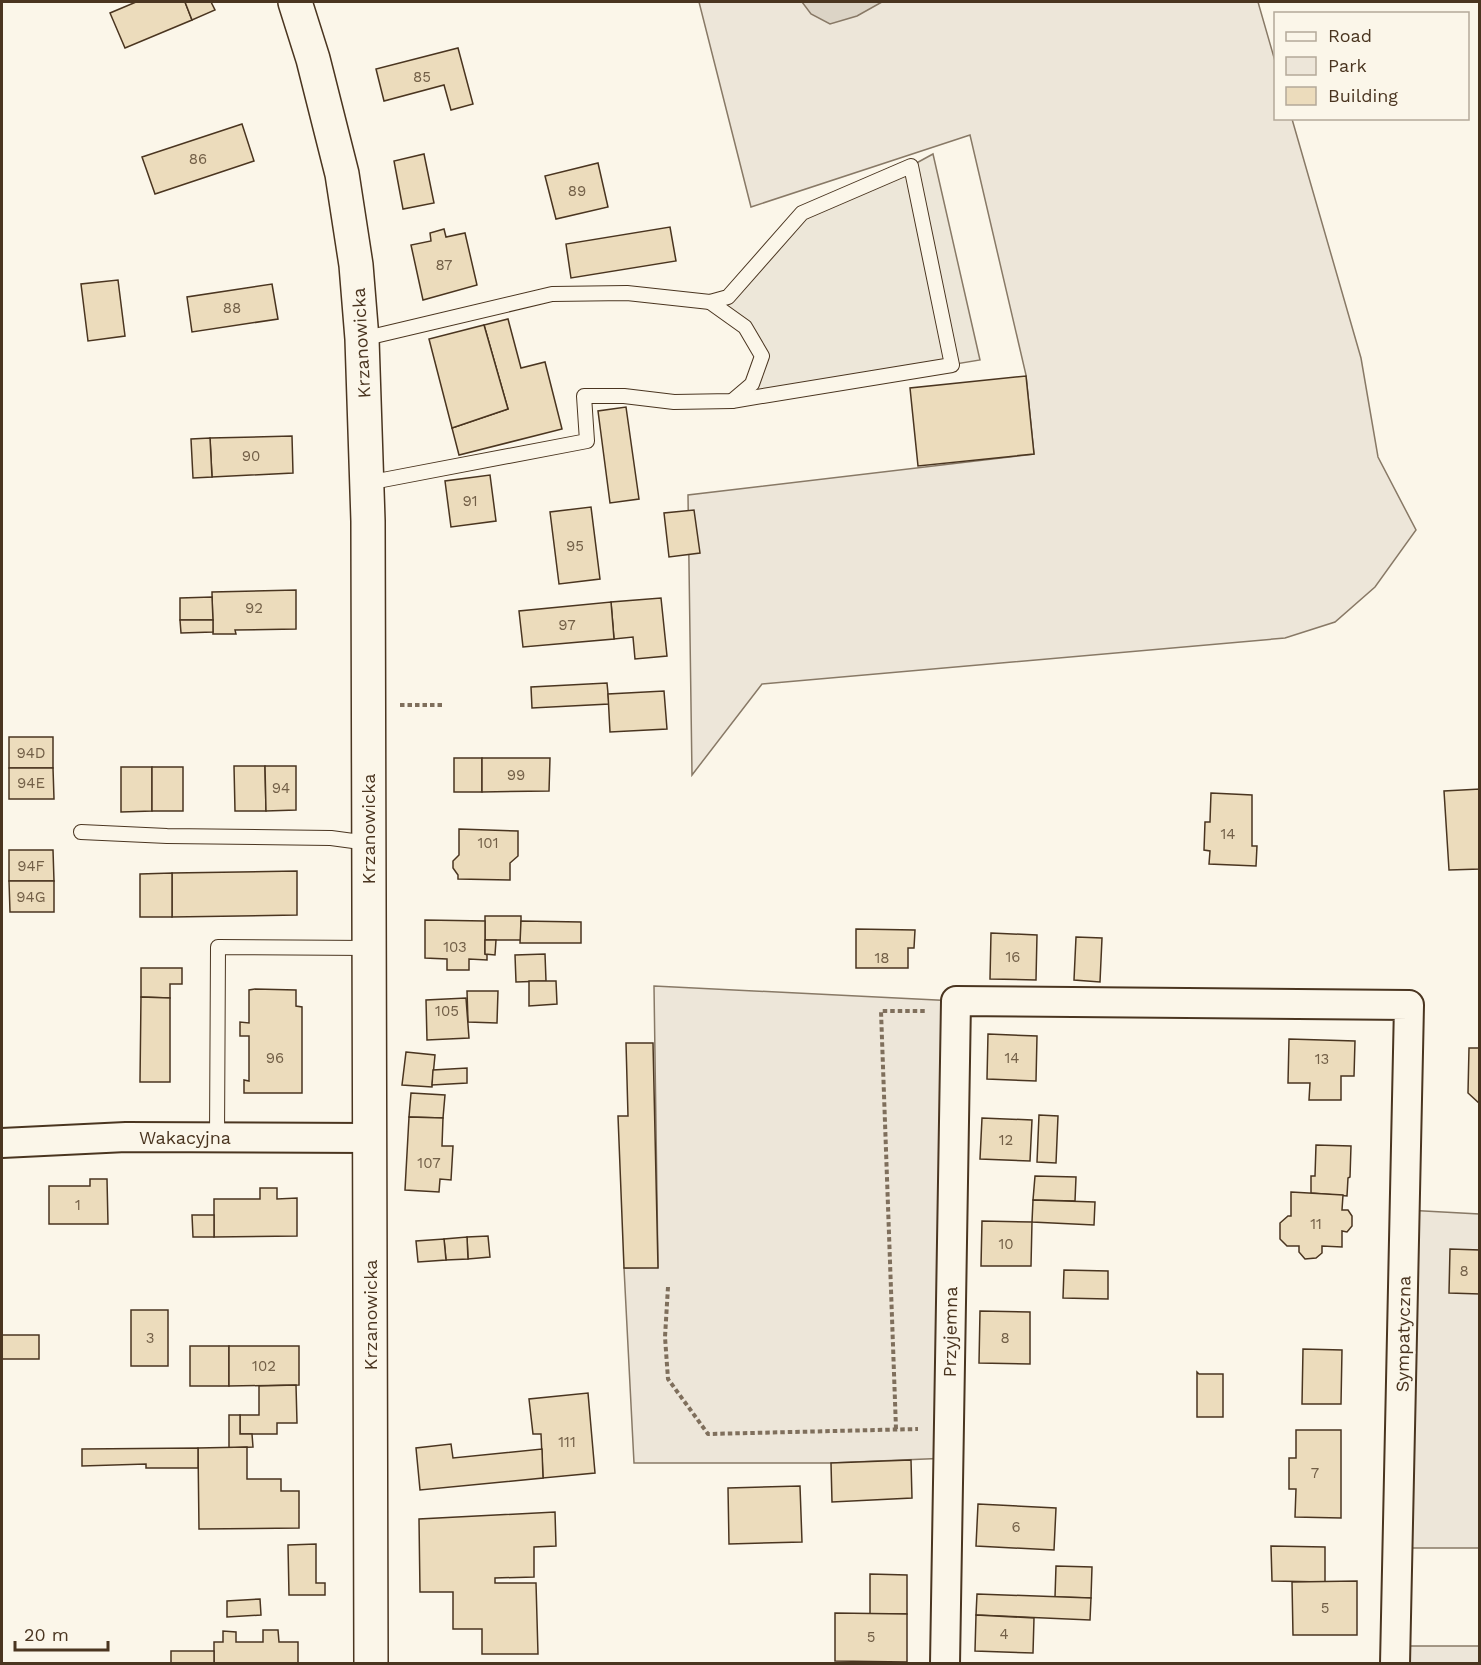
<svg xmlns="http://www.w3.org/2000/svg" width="1481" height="1665" font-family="'Work Sans',sans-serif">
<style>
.green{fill:#ede6d9;stroke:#887966;stroke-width:1.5}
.parking{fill:#ede7d9;stroke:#887966;stroke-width:1.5}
.water{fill:#dcd4c6;stroke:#887966;stroke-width:1.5}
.building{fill:#ecdcbc;stroke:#4a3520;stroke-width:1.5}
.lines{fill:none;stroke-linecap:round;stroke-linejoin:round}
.lane-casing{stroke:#4a3520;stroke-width:16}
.street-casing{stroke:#4a3520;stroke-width:32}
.secondary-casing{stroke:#4a3520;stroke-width:36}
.path{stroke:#7f6f5c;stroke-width:4;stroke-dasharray:4.5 3;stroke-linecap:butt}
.lane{stroke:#fbf6e9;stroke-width:14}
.street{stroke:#fbf6e9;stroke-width:28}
.secondary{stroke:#fbf6e9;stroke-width:33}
.labels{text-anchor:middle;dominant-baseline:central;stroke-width:4.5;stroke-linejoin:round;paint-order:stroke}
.number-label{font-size:15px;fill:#725f47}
.street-label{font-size:18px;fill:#4a3520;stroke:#fbf6e9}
</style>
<rect width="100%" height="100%" fill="#fbf6e9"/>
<g class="green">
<path d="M699 2H1258L1275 61 1276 118 1292 119 1361 358 1378 457 1416 530 1375 587 1335 622 1285 638 762 684 692 775 688 495 1034 454 1026 375 970 135 751 207Z"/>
<path d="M654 986 956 1001 949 1458 831 1463H634L624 1268 658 1267Z"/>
<path d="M1406 1210 1479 1214V1548H1398Z"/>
<path d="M1396 1646H1479V1663L1395 1664Z"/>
</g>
<path class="parking" d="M933 154 980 360 732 401 752 384 762 356 745 327 710 302 728 297 802 213 911 166Z"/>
<path class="water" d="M802 2H882L857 16 830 24 811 14Z"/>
<g class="building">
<path d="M136 2H185L192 20 125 48 110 13Z"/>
<path d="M185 2H211L215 10 192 20Z"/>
<path d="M458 48 473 104 451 110 444 85 384 101 376 69Z"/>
<path d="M242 124 254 161 155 194 142 157Z"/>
<path d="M424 154 434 203 403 209 394 161Z"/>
<path d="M598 163 608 207 556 219 545 176Z"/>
<path d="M670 227 676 261 571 278 566 244Z"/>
<path d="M444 229 446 237 465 233 477 285 423 300 411 245 431 241 430 233Z"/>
<path d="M118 280 125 336 88 341 81 284Z"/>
<path d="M272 284 278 319 192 332 187 297Z"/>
<path d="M508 319 521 368 545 362 562 429 459 455 452 428 508 409 484 325Z"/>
<path d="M484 325 508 409 452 428 429 339Z"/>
<path d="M1026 376 1034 454 918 466 910 388Z"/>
<path d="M626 407 639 499 610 503 598 411Z"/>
<path d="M292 436 293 473 212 477 210 438Z"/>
<path d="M210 438 212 477 193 478 191 439Z"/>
<path d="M490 475 496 521 451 527 445 481Z"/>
<path d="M591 507 600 579 559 584 550 512Z"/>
<path d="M694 510 700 553 669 557 664 513Z"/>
<path d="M296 590V629L235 630 236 634H213L212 592Z"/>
<path d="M212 597 213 620H180V598Z"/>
<path d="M661 598 667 656 635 659 633 637 614 639 611 602Z"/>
<path d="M611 602 614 639 523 647 519 611Z"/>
<path d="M180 620H213V632L181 633Z"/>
<path d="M607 683 609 704 532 708 531 687Z"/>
<path d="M664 691 667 729 610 732 608 694Z"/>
<rect x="9" y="737" width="44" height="31"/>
<rect x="454" y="758" width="28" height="34"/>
<path d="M482 758H550L549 791 482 792Z"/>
<path d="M234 766H265L266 811H235Z"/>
<path d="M265 766H296V810L266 811Z"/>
<path d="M121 767H152V811L121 812Z"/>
<rect x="152" y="767" width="31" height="44"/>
<path d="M9 768H53L54 799H9Z"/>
<path d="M1480 789V869L1449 870 1444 791Z"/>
<path d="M1211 793 1252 795V846H1257L1256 866 1209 864 1210 851 1204 850 1205 822H1210Z"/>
<path d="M459 829 518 831V856L510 863V880L458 879V875L453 868V861L459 855Z"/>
<path d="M9 850H53L54 881H9Z"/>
<path d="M297 871V915L172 917V873Z"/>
<path d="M172 873V917H140V874Z"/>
<path d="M9 881H54V912H10Z"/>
<rect x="485" y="916" width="36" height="24"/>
<path d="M425 920 485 921V954L487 955V960L469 959V970H447V959L425 958Z"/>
<path d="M521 921 581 922V943H520Z"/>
<path d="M856 929 915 930 914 948H908V968H856Z"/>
<path d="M991 933 1037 935 1036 980 990 979Z"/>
<path d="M1076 937 1102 938 1100 982 1074 980Z"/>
<path d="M485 940H496L495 955 485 954Z"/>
<path d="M545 954 546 981 516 982 515 955Z"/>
<path d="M141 968H182V984H170V998L141 997Z"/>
<path d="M529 981H556L557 1004 529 1006Z"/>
<path d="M255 989 296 990V1006L302 1007V1093H244V1080L249 1081V1036H240V1022L249 1023V990Z"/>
<path d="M467 991H498L497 1023 468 1022Z"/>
<path d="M141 997 170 998V1082H140Z"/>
<path d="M466 998 469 1038 427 1040 426 1000Z"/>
<path d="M988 1034 1037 1036 1036 1081 987 1079Z"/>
<path d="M1289 1039 1355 1041 1354 1076H1341V1100H1309L1310 1083H1288Z"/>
<path d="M626 1043H653L658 1268H624L618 1116H628Z"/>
<path d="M1469 1048H1480V1104L1468 1093Z"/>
<path d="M406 1052 435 1055 432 1087 402 1085Z"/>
<path d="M467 1068V1083L432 1085 433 1070Z"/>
<path d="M411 1093 445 1095 443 1118 409 1117Z"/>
<path d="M1039 1115 1058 1116 1056 1163 1037 1162Z"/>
<path d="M409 1117 443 1118 442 1146H453L451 1180 440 1179 439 1192 405 1190Z"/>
<path d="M982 1118 1032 1120 1030 1161 980 1159Z"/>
<path d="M1316 1145 1351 1146 1350 1177 1348 1178 1347 1196 1311 1193V1176H1315Z"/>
<path d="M1035 1176 1076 1177 1075 1201 1033 1200Z"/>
<path d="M90 1179H107L108 1224H49V1186H90Z"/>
<path d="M260 1188H277V1199L297 1198V1236L214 1237V1199H260Z"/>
<path d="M1291 1192 1343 1195 1342 1210H1348L1352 1216V1226L1347 1232 1342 1231V1247L1322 1246V1253L1316 1258 1305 1259 1299 1252V1246H1287L1280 1239V1223L1288 1216H1291Z"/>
<path d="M1033 1200 1095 1202 1094 1225 1032 1222Z"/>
<path d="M192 1215H214V1237H193Z"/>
<path d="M982 1221 1032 1222 1031 1266H981Z"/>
<path d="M488 1236 490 1257 468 1259 467 1237Z"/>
<path d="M467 1237 468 1259 446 1260 444 1239Z"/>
<path d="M444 1239 446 1260 418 1262 416 1241Z"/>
<path d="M1450 1249 1480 1250V1294L1449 1293Z"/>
<path d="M1064 1270 1108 1271V1299L1063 1298Z"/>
<rect x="131" y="1310" width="37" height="56"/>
<path d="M980 1311 1030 1312V1364L979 1363Z"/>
<rect x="2" y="1335" width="37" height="24"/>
<rect x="190" y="1346" width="39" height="40"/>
<path d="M229 1346H299V1385L229 1386Z"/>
<path d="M1303 1349 1342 1350 1341 1404H1302Z"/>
<path d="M1197 1372 1199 1374H1223V1417H1197Z"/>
<path d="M296 1385 297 1423H277V1434H240V1415H259V1386Z"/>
<path d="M588 1393 595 1473 543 1478 541 1434H533L529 1399Z"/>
<path d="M229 1415H240V1434H252L253 1447 229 1448Z"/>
<path d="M1296 1430H1341V1518L1295 1517 1296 1489H1289V1458H1296Z"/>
<path d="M451 1444 453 1458 542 1449 543 1478 420 1490 416 1448Z"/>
<path d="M247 1447V1479H281V1491H299V1528L199 1529 198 1448Z"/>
<path d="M198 1448V1468H146V1464L82 1466V1449Z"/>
<path d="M911 1460 912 1498 832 1502 831 1463Z"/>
<path d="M800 1486 802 1542 729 1544 728 1488Z"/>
<path d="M978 1504 1056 1508 1054 1550 976 1546Z"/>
<path d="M555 1512 556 1546 534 1547V1577L495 1578V1583H536L538 1654H482V1629H453V1592H420L419 1519Z"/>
<path d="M316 1544V1583H325V1595H289L288 1545Z"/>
<path d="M1271 1546 1325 1547V1582L1272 1581Z"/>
<path d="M1056 1566 1092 1567 1091 1598 1055 1597Z"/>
<path d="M870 1574 907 1575V1614H870Z"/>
<path d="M1357 1581V1635H1293L1292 1582Z"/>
<path d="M977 1594 1091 1598 1090 1620 976 1615Z"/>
<path d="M260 1599 261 1615 227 1617V1601Z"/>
<path d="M835 1613 907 1614V1662L835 1661Z"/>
<path d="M976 1615 1034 1618 1033 1653 975 1651Z"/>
<path d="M263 1630H278L279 1642H298V1664H214V1642H223V1631L236 1632V1642H263Z"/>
<rect x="171" y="1651" width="43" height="13"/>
</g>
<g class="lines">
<defs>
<g id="lane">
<path d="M710 302 745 327 762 356 752 384 732 401"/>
<path d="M362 339 552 294 627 293 710 302 728 297 802 213 911 166 952 365 732 401 674 402 624 396H584L587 441 367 483"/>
<path d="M81 832 167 836 331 838 368 843"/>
<path d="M217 1138 218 947 368 948"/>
</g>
<g id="street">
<path d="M2 1143 126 1137 369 1138"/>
<path d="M945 1664 956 1001 1409 1005 1395 1664"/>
</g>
<path id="secondary" d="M295 2 313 59 342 174 356 265 362 339 368 521 371 1664"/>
</defs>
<use href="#lane" class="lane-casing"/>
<use href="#street" class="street-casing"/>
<use href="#secondary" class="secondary-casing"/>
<g class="path">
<path d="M400 705H445"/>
<path d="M668 1287 665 1337 668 1379 708 1434 918 1429"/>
<path d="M896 1429 881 1011H926"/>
</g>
<use href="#lane" class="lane"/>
<use href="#street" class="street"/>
<use href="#secondary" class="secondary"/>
</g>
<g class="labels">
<g class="number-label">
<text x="422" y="77">85</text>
<text x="198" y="159">86</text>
<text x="577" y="191">89</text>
<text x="444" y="265">87</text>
<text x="232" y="308">88</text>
<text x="251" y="456">90</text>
<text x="470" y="501">91</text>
<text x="575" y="546">95</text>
<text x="254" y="608">92</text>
<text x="567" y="625">97</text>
<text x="31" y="753">94D</text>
<text x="516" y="775">99</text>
<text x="31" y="783">94E</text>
<text x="281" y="788">94</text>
<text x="1228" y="834">14</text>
<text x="488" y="843">101</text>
<text x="31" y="866">94F</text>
<text x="31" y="897">94G</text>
<text x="455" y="947">103</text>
<text x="1013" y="957">16</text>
<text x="882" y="958">18</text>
<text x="447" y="1011">105</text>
<text x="275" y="1058">96</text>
<text x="1012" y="1058">14</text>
<text x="1322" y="1059">13</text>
<text x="1006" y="1140">12</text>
<text x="429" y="1163">107</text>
<text x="78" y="1205">1</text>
<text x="1316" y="1224">11</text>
<text x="1006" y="1244">10</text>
<text x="1464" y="1271">8</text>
<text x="150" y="1338">3</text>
<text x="1005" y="1338">8</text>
<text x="264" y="1366">102</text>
<text x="567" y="1442">111</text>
<text x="1315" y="1473">7</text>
<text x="1016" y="1527">6</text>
<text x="1325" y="1608">5</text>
<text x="1004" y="1634">4</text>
<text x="871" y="1637">5</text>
</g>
<g class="street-label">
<text transform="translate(361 343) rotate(-93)">Krzanowicka</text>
<text transform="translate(368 829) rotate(-90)">Krzanowicka</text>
<text x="185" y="1137">Wakacyjna</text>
<text transform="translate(370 1315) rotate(-90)">Krzanowicka</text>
<text transform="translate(950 1332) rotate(-89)">Przyjemna</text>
<text transform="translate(1403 1334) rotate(-89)">Sympatyczna</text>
</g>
</g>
<rect width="1481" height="1665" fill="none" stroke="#4a3520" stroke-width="6"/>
<rect x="1274" y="12" width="195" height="108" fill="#fbf6e9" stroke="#b4a999" stroke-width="1.5"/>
<rect x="1286" y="32" width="30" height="9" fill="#fbf6e9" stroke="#b4a999" stroke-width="1.5"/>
<text x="1328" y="42" font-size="18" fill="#4a3520">Road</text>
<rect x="1286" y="57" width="30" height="18" fill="#ede6d9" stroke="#b4a999" stroke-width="1.5"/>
<text x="1328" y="72" font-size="18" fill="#4a3520">Park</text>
<rect x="1286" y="87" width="30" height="18" fill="#ecdcbc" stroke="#b4a999" stroke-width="1.5"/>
<text x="1328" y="102" font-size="18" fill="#4a3520">Building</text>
<path d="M15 1641v9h93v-9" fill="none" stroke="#4a3520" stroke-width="3"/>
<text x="24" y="1641" font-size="18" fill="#4a3520" stroke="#fbf6e9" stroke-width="4.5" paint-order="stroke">20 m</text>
</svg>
